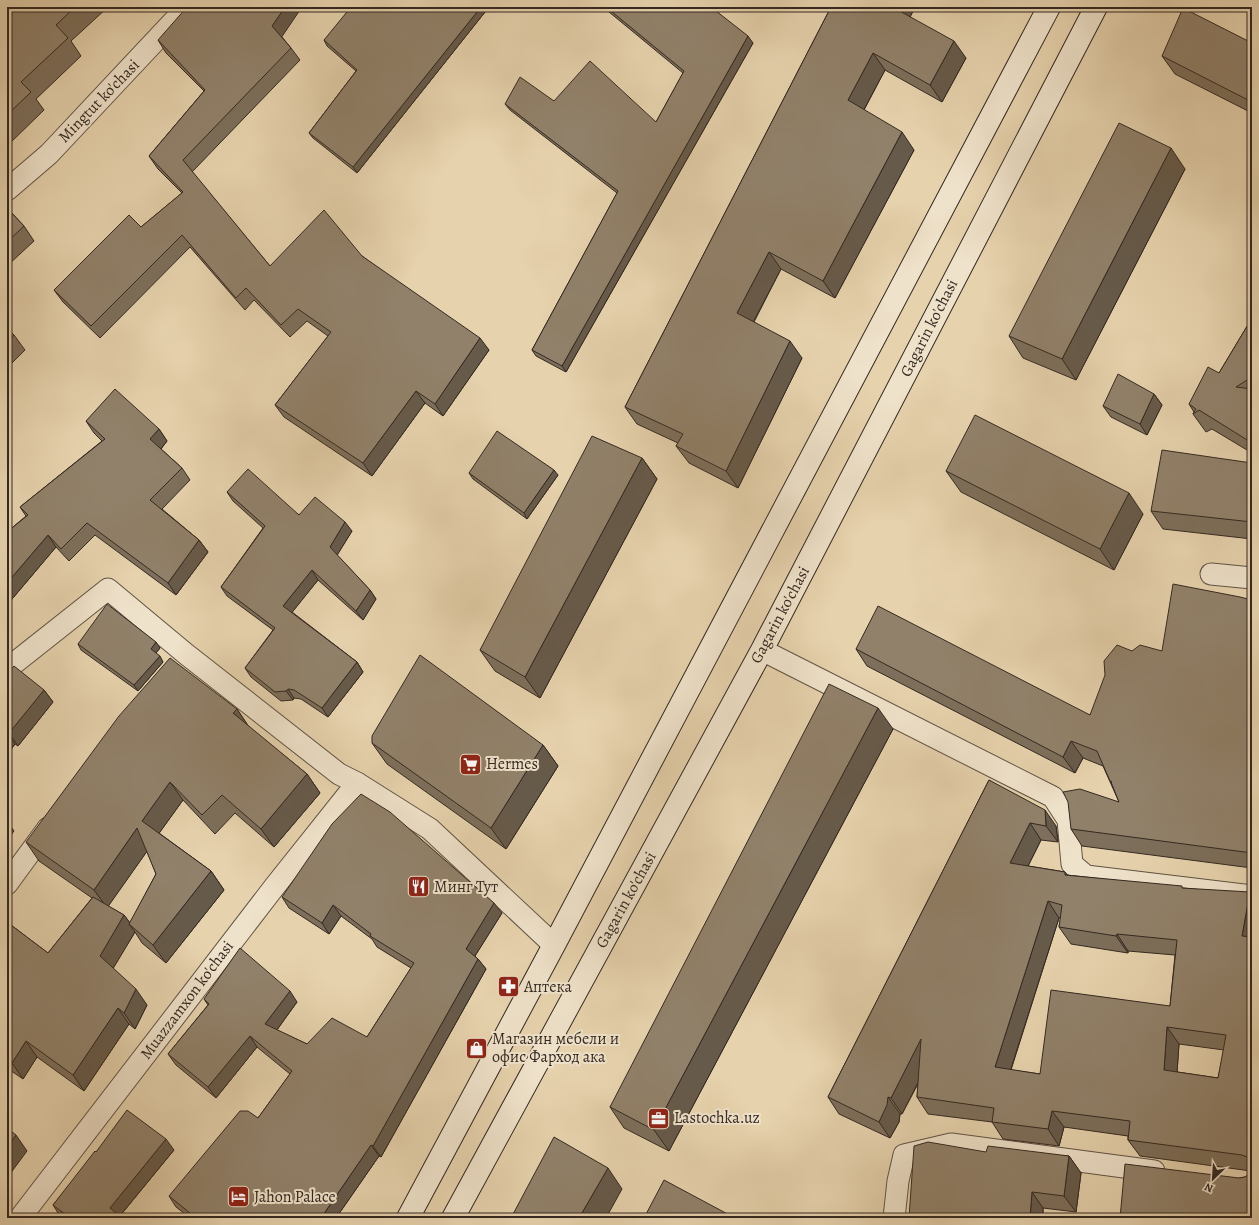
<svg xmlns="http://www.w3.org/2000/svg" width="1259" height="1225" font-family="Alegreya,serif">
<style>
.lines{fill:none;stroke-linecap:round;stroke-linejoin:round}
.street-casing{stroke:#605345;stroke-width:23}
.secondary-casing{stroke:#342922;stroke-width:24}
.street{stroke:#efe2ca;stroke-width:21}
.secondary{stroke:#efe2ca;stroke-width:22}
.wall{fill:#7d6f5b;stroke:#342922;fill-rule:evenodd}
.shaded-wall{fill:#665a4a;stroke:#342922}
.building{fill:#91816a;stroke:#342922;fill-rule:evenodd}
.labels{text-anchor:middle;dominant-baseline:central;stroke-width:4;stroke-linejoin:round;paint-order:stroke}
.street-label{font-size:16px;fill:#342922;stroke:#efe2ca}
.poi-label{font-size:16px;fill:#342922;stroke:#efe2ca;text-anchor:start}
</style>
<rect width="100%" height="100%" fill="#e6d2ad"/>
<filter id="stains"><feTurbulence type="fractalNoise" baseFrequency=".005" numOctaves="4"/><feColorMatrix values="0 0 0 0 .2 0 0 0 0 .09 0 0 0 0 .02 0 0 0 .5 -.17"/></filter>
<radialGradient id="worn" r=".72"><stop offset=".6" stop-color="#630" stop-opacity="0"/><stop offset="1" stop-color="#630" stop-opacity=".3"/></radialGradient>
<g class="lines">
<defs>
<g id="street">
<path d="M7 190 49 154 187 7"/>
<path d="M1211 574 1252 578"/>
<path d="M762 650 1053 797 1068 820 1072 864 1086 876 1252 896"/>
<path d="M7 669 108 589 186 654 339 774 357 783 430 829 554 945"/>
<path d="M7 884 48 828"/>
<path d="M20 1218 275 886 357 783"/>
<path d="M894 1218 898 1181 904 1155 951 1144 1154 1171"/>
</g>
<g id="secondary">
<path d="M408 1218 554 945 1049 7"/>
<path d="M453 1218 762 650 1096 7"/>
</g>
</defs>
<use href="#street" class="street-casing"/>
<use href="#secondary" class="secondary-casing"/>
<use href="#street" class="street"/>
<use href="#secondary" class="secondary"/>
</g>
<g class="wall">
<path d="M7 7H108L71 41 81 56 36 99 44 110 7 146Z"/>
<path d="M489 7 357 173 313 138 309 133 356 71 327 46 324 40Z"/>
<path d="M603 7H711L753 43 566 372 536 356 532 350 617 193 510 110 505 104 554 101 656 122 683 73Z"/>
<path d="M831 7H915L910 17 966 58 942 102 885 70 864 110 914 150 835 298 781 269 754 322 802 358 738 488 689 463 676 446 678 443 637 424 625 407Z"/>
<path d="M282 37 291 48 300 60 192 172 270 266 362 256 489 350 443 416 425 403 372 476 284 417 275 405 328 336 307 321 290 337 254 300 245 310 190 247 100 338 63 302 54 290 141 227 182 193 158 169 149 156 204 91 166 53 158 40Z"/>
<path d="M1252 43V113L1175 74 1162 56Z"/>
<path d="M1185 169 1076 380 1023 358 1009 336Z"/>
<path d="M7 208 24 226 34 241 7 266Z"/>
<path d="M1252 318V453L1212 429 1206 432 1193 414 1194 412 1189 404 1219 373Z"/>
<path d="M7 328 14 335 25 350 7 368Z"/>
<path d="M1154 394 1162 405 1147 435 1111 417 1103 406Z"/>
<path d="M86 421 159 429 167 441 161 449 182 468 190 480 162 509 199 540 208 552 176 595 95 535 69 561 56 547 7 605V532L26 516 20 507 102 441 94 433Z"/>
<path d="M642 458 657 479 540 698 495 671 480 650Z"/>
<path d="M1252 463V539L1163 529 1151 511Z"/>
<path d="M946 471 1143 514 1114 570 961 492Z"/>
<path d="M469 473 558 475 527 519 473 479Z"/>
<path d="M227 492 352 531 337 555 370 590 376 599 363 620 318 580 292 612 357 662 363 672 328 717 301 699 294 698 293 700 281 701 251 677 245 668 273 630 227 596 221 587 263 528 233 501Z"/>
<path d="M1252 600V868L1082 846 1071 829 1119 802 1103 766 1083 758 1075 773 867 666 856 649 1090 715 1132 651H1162Z"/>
<path d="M78 644 160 648 156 653 163 662 138 691 81 650Z"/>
<path d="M7 675 44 690 53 702 18 746 15 744 7 755Z"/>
<path d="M237 709 249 727 307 774 320 793 274 847 235 813 215 834 183 800 159 833 211 871 224 890 166 963 142 943 135 932 113 968 147 1005 135 1029 129 1024 84 1091 37 1057 23 1079 7 1068V922L48 953 92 898 39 861 26 842ZM147 851 156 874 130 923 124 915 108 906Z"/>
<path d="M893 729 669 1151 624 1128 610 1107Z"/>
<path d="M372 743 543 745 558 766 506 849 387 764Z"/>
<path d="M989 780 1056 826 1058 842 1041 840 1028 866 1065 872 1067 875 1183 888 1252 895V1218L1239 1178 1245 1177 1250 1173 1251 1171 1140 1156 1128 1140V1136L1064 1127 1059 1146 1003 1139 992 1122 928 1114 917 1097 918 1084 902 1114H900L899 1122 890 1138 839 1114 828 1097ZM1059 918H1061L1059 927 1071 944 1128 953V951L1175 955 1170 1006 1040 1074 1011 1070ZM1179 1044 1224 1050 1218 1078 1177 1072Z"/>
<path d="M282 897 502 913 475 956 478 959 486 969 381 1157 379 1156 336 1218H190L176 1207 169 1196 258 1118 290 1074 257 1047 216 1098 176 1065 168 1054 208 1005 204 999 297 1002 277 1030 307 1044 367 1037 411 968 377 947 372 939 341 916 329 934 289 908Z"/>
<path d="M174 1150 120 1216 122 1218H63L60 1216 53 1205 96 1152Z"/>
<path d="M986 1152 1069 1156 1081 1173 1076 1212 1043 1208V1218H909Z"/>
</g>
<g class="shaded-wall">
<path d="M285 7H302L281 38 272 26Z"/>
<path d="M481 7H489L357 173 353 167Z"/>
<path d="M897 7H915L909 19 896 9Z"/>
<path d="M748 36 753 43 566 372 562 366Z"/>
<path d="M954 41 966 58 942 102 930 85Z"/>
<path d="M873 53 885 70 860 117 848 100Z"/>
<path d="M902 132 914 150 835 298 823 281Z"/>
<path d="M1171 148 1185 169 1076 380 1062 359Z"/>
<path d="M769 252 781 269 749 330 737 313Z"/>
<path d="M480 338 489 350 443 416 435 404Z"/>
<path d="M790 341 802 358 738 488 726 471Z"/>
<path d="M416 391 425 403 372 476 363 463Z"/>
<path d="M1154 394 1162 405 1147 435 1140 424Z"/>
<path d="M159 429 167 441 159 451 150 439Z"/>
<path d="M642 458 657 479 540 698 525 677Z"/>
<path d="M554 470 558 475 527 519 524 513Z"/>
<path d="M1129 493 1143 514 1114 570 1100 549Z"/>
<path d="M345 522 352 531 336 557 330 547Z"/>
<path d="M48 535 56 547 7 605V583Z"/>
<path d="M199 540 208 552 176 595 168 583Z"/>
<path d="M312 570 318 580 290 615 283 606Z"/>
<path d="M370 590 376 599 363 620 356 611Z"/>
<path d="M156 642 160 648 154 655 151 649Z"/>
<path d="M160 656 163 662 138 691 134 685Z"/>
<path d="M357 662 363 672 328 717 322 708Z"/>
<path d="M288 689 294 698 293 700 286 691Z"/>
<path d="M44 690 53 702 18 746 9 733Z"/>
<path d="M878 708 893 729 669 1151 654 1130Z"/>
<path d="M237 709 249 727 233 713Z"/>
<path d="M7 732 15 744 7 755Z"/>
<path d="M1071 741 1083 758 1075 773 1063 757Z"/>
<path d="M543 745 558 766 506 849 491 828Z"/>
<path d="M307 774 320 793 274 847 261 829Z"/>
<path d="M170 782 183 800 155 839 142 821Z"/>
<path d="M1045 810 1056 826 1058 842 1046 826Z"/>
<path d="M7 821 14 831 7 840Z"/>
<path d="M1030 823 1041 840 1021 880 1010 863Z"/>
<path d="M137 828 150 847 107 908 94 890Z"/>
<path d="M211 871 224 890 166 963 153 945Z"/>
<path d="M1250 892 1252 895V951L1242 936Z"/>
<path d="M1048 901 1059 918 1006 1084 995 1067Z"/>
<path d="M494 903 502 913 473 959 466 949Z"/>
<path d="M333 905 341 916 329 934 322 923Z"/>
<path d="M124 915 133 927 129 924 135 932 111 972 100 956Z"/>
<path d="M1117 934 1128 951V953L1116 936Z"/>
<path d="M478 959 486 969 381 1157 373 1146Z"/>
<path d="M136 989 147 1005 135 1029 124 1013Z"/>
<path d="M290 991 297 1002 273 1035 265 1024Z"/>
<path d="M118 1008 129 1024 84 1091 73 1075Z"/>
<path d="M1167 1027 1179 1044 1176 1087 1164 1070Z"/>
<path d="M250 1036 257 1047 216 1098 208 1087Z"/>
<path d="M921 1039 932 1055 902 1114 891 1098Z"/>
<path d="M26 1041 37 1057 23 1079 12 1063Z"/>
<path d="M888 1097 900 1114 899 1122 890 1138 879 1122Z"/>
<path d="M1052 1111 1064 1127 1059 1146 1048 1129Z"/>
<path d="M16 1135 27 1151 7 1178V1147Z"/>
<path d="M166 1139 174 1150 118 1218 110 1208Z"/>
<path d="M371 1145 379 1156 336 1218H321Z"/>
<path d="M1069 1156 1081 1173 1076 1212 1064 1196Z"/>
<path d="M608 1168 622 1189 606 1218H579Z"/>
<path d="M1032 1192 1043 1208V1218H1030Z"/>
</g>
<g class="building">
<path d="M7 7H75L56 25 68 38 21 82 31 92 7 115Z"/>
<path d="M187 7H285L272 26 291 48 183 160 270 266 324 210 362 256 480 338 435 404 416 391 363 463 275 405 331 332 298 309 281 325 246 288 236 298 182 235 91 326 54 290 129 215 141 227 183 192 149 156 205 90 158 40Z"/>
<path d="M351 7H481L353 167 309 133 357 70 324 40Z"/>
<path d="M606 7H711L748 36 562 366 532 350 618 191 505 104 520 77 554 101 590 61 656 122 684 71Z"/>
<path d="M831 7H897L896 9 954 41 930 85 873 53 848 100 902 132 823 281 769 252 737 313 790 341 726 471 676 446 683 434 625 407Z"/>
<path d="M1183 8 1252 43V102L1162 56Z"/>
<path d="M1119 123 1171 148 1062 359 1009 336Z"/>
<path d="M7 208 24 226 7 242Z"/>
<path d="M1252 318V377L1236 387 1252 389V443L1199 410 1193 414 1196 409 1189 404 1208 367 1219 373Z"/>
<path d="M7 328 14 335 7 343Z"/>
<path d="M1118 374 1154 394 1140 424 1103 406Z"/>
<path d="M115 389 159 429 150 439 182 468 150 500 199 540 168 583 87 523 61 549 48 535 7 583V532L28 515 20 507 105 439 86 421Z"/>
<path d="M975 415 1129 493 1100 549 946 471Z"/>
<path d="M497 431 554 470 524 513 469 473Z"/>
<path d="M592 436 642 458 525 677 480 650Z"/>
<path d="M1162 450 1252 463V522L1151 511Z"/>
<path d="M248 469 299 515 315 497 345 522 330 547 370 590 356 611 312 570 283 606 357 662 322 708 294 690 288 689 286 691 275 692 245 668 275 628 221 587 265 526 227 492Z"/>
<path d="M1173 584 1240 597 1252 600V853L1071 829 1068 802 1063 792 1080 789 1119 802 1111 782H1112L1110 781 1097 751 1071 741 1063 757 856 649 878 606 1090 715 1105 675 1104 661 1117 645 1132 651 1140 645 1162 651Z"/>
<path d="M107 604 156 642 151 649 160 656 134 685 78 644Z"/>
<path d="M420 655 543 745 491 828 372 743V736Z"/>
<path d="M170 658 237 709 233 713 307 774 261 829 222 795 202 815 170 782 142 821 211 871 153 945 129 924 156 874 137 828 94 890 26 842 119 716Z"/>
<path d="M14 666 44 690 9 733 7 731V675Z"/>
<path d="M829 684 878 708 654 1130 610 1107Z"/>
<path d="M989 780 1045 810 1046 826 1030 823 1010 863 1065 872V875L1182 886V888L1250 892 1242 936 1252 937V1167L1251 1162 1247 1157 1242 1155 1128 1140 1130 1121 1052 1111 1048 1129 992 1122 994 1108 917 1097 921 1039 891 1098 888 1097 887 1105 879 1122 828 1097ZM1048 901 1062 905 1059 927 1116 936 1117 934 1177 940 1170 1006 1051 990 1040 1074 995 1067ZM1167 1027 1226 1035 1218 1078 1164 1070Z"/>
<path d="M361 794 390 812 494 903 466 949 478 959 373 1146 371 1145 321 1218H196L169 1196 240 1111H248L258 1118 292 1071 250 1036 208 1087 168 1054 209 1004 204 999 240 948 290 991 265 1024 307 1044 332 1018 367 1037 414 963 370 936 371 934 333 905 322 923 282 897 332 824Z"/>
<path d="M93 897 124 915 100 956 136 989 124 1013 118 1008 73 1075 26 1041 12 1063 7 1059V922L48 953Z"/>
<path d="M127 1110 166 1139 110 1208 122 1218H70L53 1205 95 1151 96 1152Z"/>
<path d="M7 1128 16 1135 7 1147Z"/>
<path d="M554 1137 608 1168 579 1218H511Z"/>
<path d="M928 1142 986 1152 988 1146 1069 1156 1064 1196 1032 1192 1030 1218H909L914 1146Z"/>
<path d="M1125 1164 1239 1178 1245 1177 1250 1173 1252 1169V1218H1120Z"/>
<path d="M664 1180 735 1218H644Z"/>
</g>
<defs>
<symbol id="supermarket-square" viewBox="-11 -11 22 22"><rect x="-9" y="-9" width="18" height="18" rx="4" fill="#8f2418" stroke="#efe2ca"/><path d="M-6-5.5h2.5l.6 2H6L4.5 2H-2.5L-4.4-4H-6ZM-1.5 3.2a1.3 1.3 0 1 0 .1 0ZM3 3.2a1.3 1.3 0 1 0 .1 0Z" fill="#fff"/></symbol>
<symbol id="restaurant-square" viewBox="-11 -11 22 22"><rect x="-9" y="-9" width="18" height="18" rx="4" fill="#8f2418" stroke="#efe2ca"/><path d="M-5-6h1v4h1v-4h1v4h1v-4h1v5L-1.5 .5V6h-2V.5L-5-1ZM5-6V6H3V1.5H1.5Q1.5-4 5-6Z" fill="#fff"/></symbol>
<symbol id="pharmacy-square" viewBox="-11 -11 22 22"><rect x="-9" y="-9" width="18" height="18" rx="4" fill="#8f2418" stroke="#efe2ca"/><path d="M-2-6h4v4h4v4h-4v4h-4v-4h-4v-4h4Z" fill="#fff"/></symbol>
<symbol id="shop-square" viewBox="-11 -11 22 22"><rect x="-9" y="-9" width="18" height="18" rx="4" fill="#8f2418" stroke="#efe2ca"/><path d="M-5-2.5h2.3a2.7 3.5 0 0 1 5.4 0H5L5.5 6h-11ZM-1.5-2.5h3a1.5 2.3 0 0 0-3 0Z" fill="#fff"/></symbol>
<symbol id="office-square" viewBox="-11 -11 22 22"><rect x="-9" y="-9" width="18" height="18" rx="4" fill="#8f2418" stroke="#efe2ca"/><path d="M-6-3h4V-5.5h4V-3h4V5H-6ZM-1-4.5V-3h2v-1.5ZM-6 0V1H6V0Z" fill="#fff"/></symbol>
<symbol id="hotel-square" viewBox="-11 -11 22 22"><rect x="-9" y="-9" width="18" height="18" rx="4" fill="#8f2418" stroke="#efe2ca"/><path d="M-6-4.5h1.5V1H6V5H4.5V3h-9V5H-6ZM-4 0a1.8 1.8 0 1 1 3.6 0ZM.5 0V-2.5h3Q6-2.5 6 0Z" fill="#fff"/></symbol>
</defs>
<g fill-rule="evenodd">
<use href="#supermarket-square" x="458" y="752" width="25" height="25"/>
<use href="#restaurant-square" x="406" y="874" width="25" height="25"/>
<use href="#pharmacy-square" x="496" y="974" width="25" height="25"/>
<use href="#shop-square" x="464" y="1036" width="25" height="25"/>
<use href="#office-square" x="646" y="1106" width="25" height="25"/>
<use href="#hotel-square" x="226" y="1184" width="25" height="25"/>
</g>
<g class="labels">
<g class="street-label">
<text transform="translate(99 101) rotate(-46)">Mingtut ko'chasi</text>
<text transform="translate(929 328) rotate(-63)">Gagarin ko'chasi</text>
<text transform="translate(780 615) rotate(-62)">Gagarin ko'chasi</text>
<text transform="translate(626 900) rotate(-61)">Gagarin ko'chasi</text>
<text transform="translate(187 1000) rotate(-53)">Muazzamxon ko'chasi</text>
</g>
<g class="poi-label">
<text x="486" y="764">Hermes</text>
<text x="434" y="887">Минг Тут</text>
<text x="524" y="987">Аптека</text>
<text x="492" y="1039">Магазин мебели и<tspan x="492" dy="18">офис Фарход ака</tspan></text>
<text x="674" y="1118">Lastochka.uz</text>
<text x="254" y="1197">Jahon Palace</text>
</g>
</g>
<rect width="1259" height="1225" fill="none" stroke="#e6d2ad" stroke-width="24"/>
<rect x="8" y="8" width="1243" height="1209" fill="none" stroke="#342922" stroke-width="2"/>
<rect x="12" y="12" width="1235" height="1201" fill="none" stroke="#342922"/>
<g transform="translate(1213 1179) rotate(205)" stroke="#efe2ca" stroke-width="3" paint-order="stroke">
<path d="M0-3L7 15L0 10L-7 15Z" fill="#342922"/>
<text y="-6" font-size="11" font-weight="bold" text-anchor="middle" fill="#342922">N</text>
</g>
<rect width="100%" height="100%" filter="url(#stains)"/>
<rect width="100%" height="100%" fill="url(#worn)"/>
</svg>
